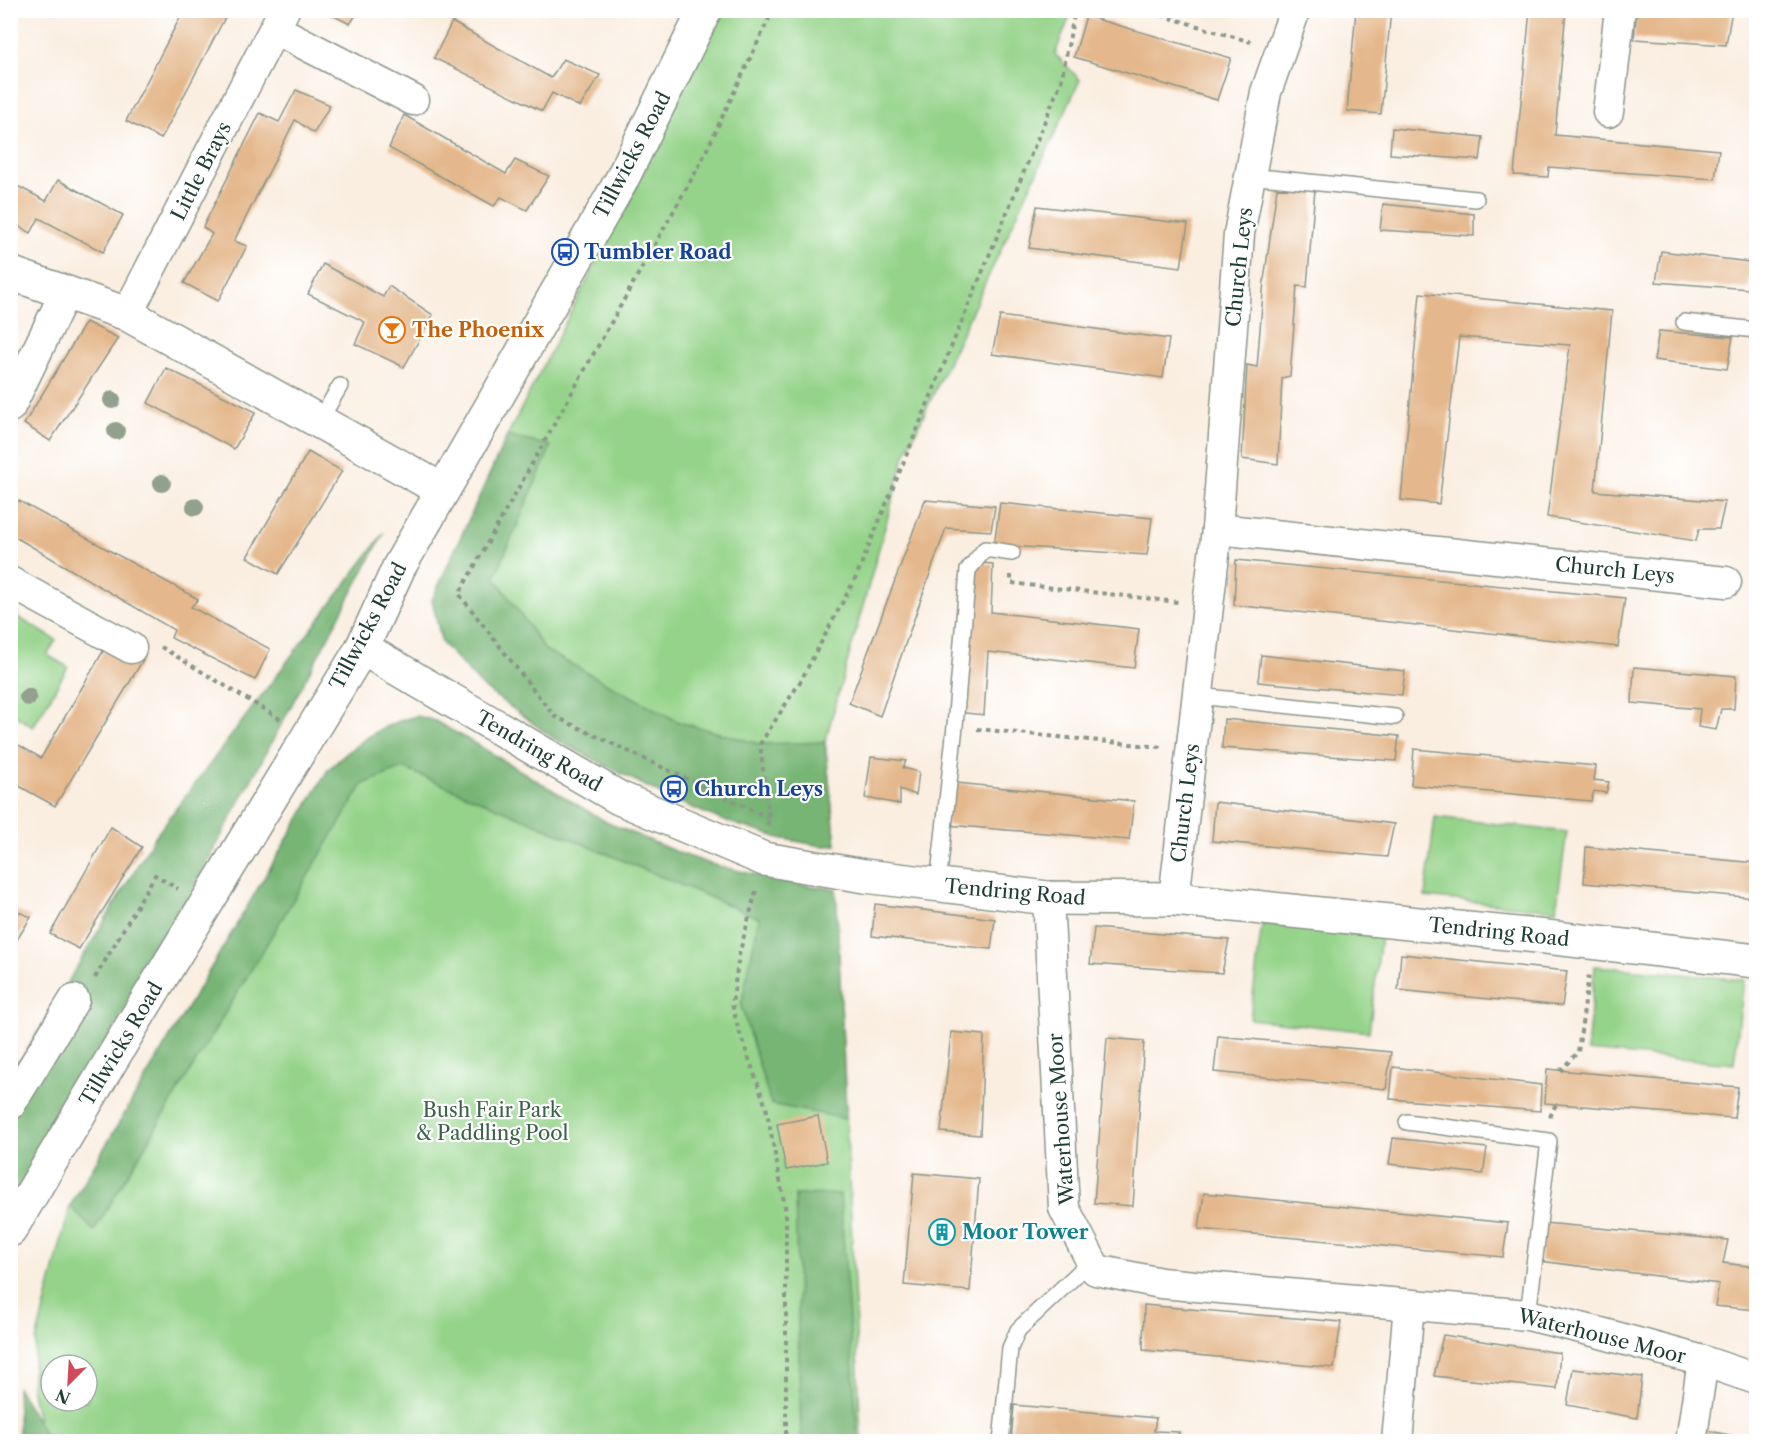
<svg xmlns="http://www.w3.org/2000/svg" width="1767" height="1452" font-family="'Libre Caslon Text',serif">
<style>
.green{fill:#94d389;stroke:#5a885e;stroke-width:1.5;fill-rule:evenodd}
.forest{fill:#77b575;stroke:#4b7954;stroke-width:1.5}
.building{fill:#e4b88c}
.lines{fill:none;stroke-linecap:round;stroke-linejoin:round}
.service-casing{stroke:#8c968a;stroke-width:18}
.minor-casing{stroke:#8c968a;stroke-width:33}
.tertiary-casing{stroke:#8c968a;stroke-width:36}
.path{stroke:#8c968a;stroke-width:4;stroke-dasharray:4.5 4.5;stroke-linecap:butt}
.service{stroke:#fff;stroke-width:15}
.minor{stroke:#fff;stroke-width:30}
.tertiary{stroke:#fff;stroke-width:33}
.tree{fill:#92a18d}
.labels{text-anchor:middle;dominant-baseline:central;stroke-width:4.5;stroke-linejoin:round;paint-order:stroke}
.street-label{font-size:20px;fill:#1f3d34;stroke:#fff}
.transit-label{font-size:20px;font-weight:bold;fill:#164399;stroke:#fff;text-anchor:start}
.food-label{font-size:20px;font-weight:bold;fill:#c56008;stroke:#fff;text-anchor:start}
.park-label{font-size:20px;fill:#3c6249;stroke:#fff}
.culture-label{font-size:20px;font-weight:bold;fill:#0d838f;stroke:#fff;text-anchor:start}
</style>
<rect width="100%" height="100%" fill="#fff"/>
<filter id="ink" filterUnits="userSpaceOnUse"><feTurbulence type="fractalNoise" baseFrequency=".0167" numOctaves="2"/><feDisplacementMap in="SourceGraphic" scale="12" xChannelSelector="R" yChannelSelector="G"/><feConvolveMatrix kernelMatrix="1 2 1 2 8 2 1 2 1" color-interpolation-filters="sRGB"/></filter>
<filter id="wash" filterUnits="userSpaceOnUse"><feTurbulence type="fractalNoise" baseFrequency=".008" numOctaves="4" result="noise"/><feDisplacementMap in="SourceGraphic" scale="24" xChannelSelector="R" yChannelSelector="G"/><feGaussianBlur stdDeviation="1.35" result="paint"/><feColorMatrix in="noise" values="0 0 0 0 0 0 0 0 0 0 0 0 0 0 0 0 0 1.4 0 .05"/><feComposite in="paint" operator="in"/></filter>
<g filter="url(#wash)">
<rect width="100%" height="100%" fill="#faeee1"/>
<g class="green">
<path d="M713 11H1072L1055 54 1080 80 905 455 825 742 836 845 822 846 780 838 722 820 667 797 555 739 483 687 442 643 432 600 507 436 646 166Z"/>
<path d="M11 613 56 640 47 655 68 667 33 727 11 713Z"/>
<path d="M417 716 435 721 479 746 606 822 679 853 710 864 795 884 836 889 861 1441H42L31 1387 36 1341 70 1206 328 770C355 745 380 724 417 716ZM51 1365H87V1401H51Z"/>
<path d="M1435 817 1567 832 1556 910 1425 897Z"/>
<path d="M1262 924 1381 936 1369 1032 1250 1019Z"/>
<path d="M1595 966 1744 980 1734 1064 1587 1051Z"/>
</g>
<g class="forest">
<path d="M507 436 551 446 495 577 545 650 679 722 760 744 825 742 836 845 822 846 780 838 722 820 667 797 555 739 483 687 442 643 432 600Z"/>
<path d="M384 533 164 943 11 1207V1077L154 838Z"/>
<path d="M417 716 435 721 479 746 606 822 679 853 710 864 795 884 836 889 846 1119 771 1104 741 1006 759 918 403 768 363 784 94 1231 70 1206 328 770C355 745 380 724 417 716Z"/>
<path d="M840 1194 858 1441H801L795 1195Z"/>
<path d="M17 1387 49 1441H19Z"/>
</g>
<g id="blocks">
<g class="building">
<path d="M184 10H229L161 139 126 121Z"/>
<path d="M322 10H359L350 24Z"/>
<path d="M1356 10H1391L1381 114 1347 111Z"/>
<path d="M1530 10H1566L1555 135 1719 150 1715 179 1549 167 1548 177 1514 175Z"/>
<path d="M1637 10H1732L1726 45 1634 39Z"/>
<path d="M1086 16 1231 58 1217 100 1074 57Z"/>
<path d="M452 22 551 78 563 59 600 75 580 107 552 93 542 111 434 58Z"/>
<path d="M296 90 330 105 314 133 295 120 234 241 247 246 218 301 184 283 212 234 203 227 260 113 279 122Z"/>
<path d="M404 115 506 174 515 160 549 176 527 210 501 197 494 206 389 148Z"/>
<path d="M1392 128 1483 137 1480 160 1390 154Z"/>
<path d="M58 180 123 215 103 252 39 218 31 233 10 222V182L46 201Z"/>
<path d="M1277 188 1315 189 1307 287 1297 286 1290 376 1282 378 1278 464 1242 459 1247 365 1257 367 1264 280Z"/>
<path d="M1383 204 1474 214V236L1380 230Z"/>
<path d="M1037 206 1188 224 1181 267 1029 248Z"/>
<path d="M1661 251 1749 262V289L1656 282Z"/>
<path d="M323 264 383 297 389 286 433 315 404 367 355 344 365 322 308 294Z"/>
<path d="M1420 293 1612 311 1595 491 1725 502 1719 529H1699L1696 541 1547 517 1570 345 1459 337 1439 504 1401 500Z"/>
<path d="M1000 316 1169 339 1163 378 992 354Z"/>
<path d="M86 322 118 338 50 441 24 424Z"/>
<path d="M1659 331 1733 337 1727 369 1654 360Z"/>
<path d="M166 368 256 412 234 449 148 403Z"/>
<path d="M308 452 342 471 278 574 247 557Z"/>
<path d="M10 496 198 599 191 607 270 649 255 680 171 638 174 630 10 534Z"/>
<path d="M925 500 995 506 991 531 946 528 880 716 849 703Z"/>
<path d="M1000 503 1152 518 1147 555 994 545Z"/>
<path d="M1236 560 1625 598 1618 647 1234 605Z"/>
<path d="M969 562 993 564 991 612 1139 629 1134 668 988 652 984 715 956 712Z"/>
<path d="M109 641 143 660 55 806 10 781V740L41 758Z"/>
<path d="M1261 655 1405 671 1402 695 1258 682Z"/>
<path d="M1634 667 1736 676 1734 709H1721L1716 730 1698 727 1700 709 1632 703Z"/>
<path d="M1224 719 1399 736 1396 761 1222 748Z"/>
<path d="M1414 749 1596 766 1594 780 1609 782 1606 793 1594 791 1591 801 1411 785Z"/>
<path d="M871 757 906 761 903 768 919 772 916 795 900 789V804L865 798Z"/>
<path d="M947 782 1134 801 1129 840 947 825Z"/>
<path d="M1215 802 1394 824 1387 857 1212 841Z"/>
<path d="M111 827 142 847 79 949 50 934Z"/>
<path d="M1586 847 1756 863V898L1584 883Z"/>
<path d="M875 904 995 919 991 949 872 936Z"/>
<path d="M10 908 31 917 10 951Z"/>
<path d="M1094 928 1229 940 1222 973 1090 964Z"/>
<path d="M1401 954 1567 971 1562 1006 1398 990Z"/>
<path d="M951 1032 984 1035 980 1135 941 1132Z"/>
<path d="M1218 1036 1391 1052 1386 1089 1214 1072Z"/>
<path d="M1107 1038 1144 1041 1133 1206 1094 1203Z"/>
<path d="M1393 1067 1541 1085 1540 1111 1390 1099Z"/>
<path d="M1547 1069 1738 1087 1734 1118 1545 1103Z"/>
<path d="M818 1116 827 1162 786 1170 777 1124Z"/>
<path d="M1393 1138 1487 1148 1483 1174 1389 1164Z"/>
<path d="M914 1173 979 1179 970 1291 904 1285Z"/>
<path d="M1204 1193 1508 1223 1503 1257 1199 1229Z"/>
<path d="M1544 1223 1728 1240 1723 1263 1756 1267V1310L1715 1306 1719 1284 1540 1261Z"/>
<path d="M1144 1305 1341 1322 1334 1368 1143 1350Z"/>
<path d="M1443 1335 1560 1353 1557 1389 1434 1376Z"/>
<path d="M1573 1369 1642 1377 1637 1418 1567 1405Z"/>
<path d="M1014 1405 1156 1418 1154 1431 1179 1432 1176 1442H1011Z"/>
<path d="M1704 1430 1756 1440V1442H1702Z"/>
</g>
</g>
</g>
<g filter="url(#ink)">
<use href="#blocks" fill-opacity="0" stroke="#8c968a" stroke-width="1.5"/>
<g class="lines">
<defs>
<g id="service">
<path d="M1250 176 1476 199"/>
<path d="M1684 322 1756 330"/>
<path d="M319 422 340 386"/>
<path d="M1198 696 1395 717"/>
<path d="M938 885 955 726 968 570 985 549 1012 553"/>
<path d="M1407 1122 1549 1141 1528 1315"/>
<path d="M1001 1442 1010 1348 1018 1330 1091 1261"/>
</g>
<g id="minor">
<path d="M275 29 413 100"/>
<path d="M1608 112 1620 10"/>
<path d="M127 314 284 10"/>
<path d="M10 407 66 291"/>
<path d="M1217 529 1726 582"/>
<path d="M10 582 131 648"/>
<path d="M1048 898 1064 1208 1096 1270 1161 1283 1528 1315 1597 1332 1703 1361 1756 1379"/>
<path d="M1174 899 1217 529 1239 234 1266 92 1295 10"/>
<path d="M10 1105 74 1000"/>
<path d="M1397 1442 1409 1305"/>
<path d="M1691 1442 1703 1361"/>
</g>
<g id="tertiary">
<path d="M10 273 127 314 442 490"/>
<path d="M362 648 619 798 764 859 865 876 1048 898 1174 899 1537 936 1756 961"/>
<path d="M10 1230 137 1017 362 648 399 567 621 181 705 10"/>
</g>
</defs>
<use href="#service" class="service-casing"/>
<use href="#minor" class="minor-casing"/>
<use href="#tertiary" class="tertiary-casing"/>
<g class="path">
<path d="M1144 10 1251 42"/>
<path d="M1011 575V583L1178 602"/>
<path d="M161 647 280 719"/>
<path d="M977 729 1161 747"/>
<path d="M769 818 554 716 459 594 700 164 773 10"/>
<path d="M768 825 769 818 760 744 800 682 856 577 1061 82 1075 10"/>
<path d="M756 891 739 955 732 1004 738 1028 766 1107 786 1212V1442"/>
<path d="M95 978 155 875 178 889"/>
<path d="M1560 1071 1578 1052 1589 974"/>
<path d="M1550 1117 1556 1104"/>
<path d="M1218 1440 1234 1442"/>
</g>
<use href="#service" class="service"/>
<use href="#minor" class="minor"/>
<use href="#tertiary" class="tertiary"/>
</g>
<g class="tree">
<circle cx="112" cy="400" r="9"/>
<circle cx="116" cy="431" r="9"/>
<circle cx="162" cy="483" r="9"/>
<circle cx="195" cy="507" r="9"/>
<circle cx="28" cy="697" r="9"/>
</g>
</g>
<defs>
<symbol id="bus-ring" viewBox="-11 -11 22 22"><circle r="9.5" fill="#fff" stroke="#1a4fb4" stroke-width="1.5"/><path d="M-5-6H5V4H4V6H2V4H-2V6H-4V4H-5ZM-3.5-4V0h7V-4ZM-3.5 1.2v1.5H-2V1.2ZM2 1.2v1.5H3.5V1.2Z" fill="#1a4fb4"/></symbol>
<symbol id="bar-ring" viewBox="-11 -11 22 22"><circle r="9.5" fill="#fff" stroke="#e8710a" stroke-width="1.5"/><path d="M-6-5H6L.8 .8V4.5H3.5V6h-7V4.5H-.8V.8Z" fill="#e8710a"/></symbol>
<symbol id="building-ring" viewBox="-11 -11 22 22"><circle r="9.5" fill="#fff" stroke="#0f9aa8" stroke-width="1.5"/><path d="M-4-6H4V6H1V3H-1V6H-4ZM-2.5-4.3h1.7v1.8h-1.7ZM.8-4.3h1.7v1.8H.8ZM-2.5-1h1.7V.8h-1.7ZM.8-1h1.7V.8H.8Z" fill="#0f9aa8"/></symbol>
</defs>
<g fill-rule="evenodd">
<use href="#bus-ring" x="550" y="237" width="30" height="30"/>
<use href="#bar-ring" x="377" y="315" width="30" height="30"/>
<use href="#bus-ring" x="659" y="774" width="30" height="30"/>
<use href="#building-ring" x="927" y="1217" width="30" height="30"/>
</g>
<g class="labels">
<g class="street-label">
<text transform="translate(632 155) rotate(-62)">Tillwicks Road</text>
<text transform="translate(201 171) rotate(-63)">Little Brays</text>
<text transform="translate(1239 267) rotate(-84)">Church Leys</text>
<text transform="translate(1615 570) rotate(6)">Church Leys</text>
<text transform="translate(368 626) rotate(-62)">Tillwicks Road</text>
<text transform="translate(539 751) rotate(30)">Tendring Road</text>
<text transform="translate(1185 803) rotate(-83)">Church Leys</text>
<text transform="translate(1015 892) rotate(5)">Tendring Road</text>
<text transform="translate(1499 932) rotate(6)">Tendring Road</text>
<text transform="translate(121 1044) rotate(-59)">Tillwicks Road</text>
<text transform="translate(1061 1119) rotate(-94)">Waterhouse Moor</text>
<text transform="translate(1602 1336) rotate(14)">Waterhouse Moor</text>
</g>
<g class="transit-label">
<text x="584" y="252">Tumbler Road</text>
<text x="694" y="789">Church Leys</text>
</g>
<g class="food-label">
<text x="412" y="330">The Phoenix</text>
</g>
<g class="park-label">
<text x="492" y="1110">Bush Fair Park<tspan x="492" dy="23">&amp; Paddling Pool</tspan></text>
</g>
<g class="culture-label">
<text x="962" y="1232">Moor Tower</text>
</g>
</g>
<rect width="1767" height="1452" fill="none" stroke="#fff" stroke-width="36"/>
<g transform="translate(69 1383) rotate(204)"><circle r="28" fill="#ffffff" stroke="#a5b1ae" stroke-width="1.5"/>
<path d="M0-4.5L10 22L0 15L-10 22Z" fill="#d1495b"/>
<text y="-9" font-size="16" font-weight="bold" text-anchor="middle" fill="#1f3d34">N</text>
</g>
</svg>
